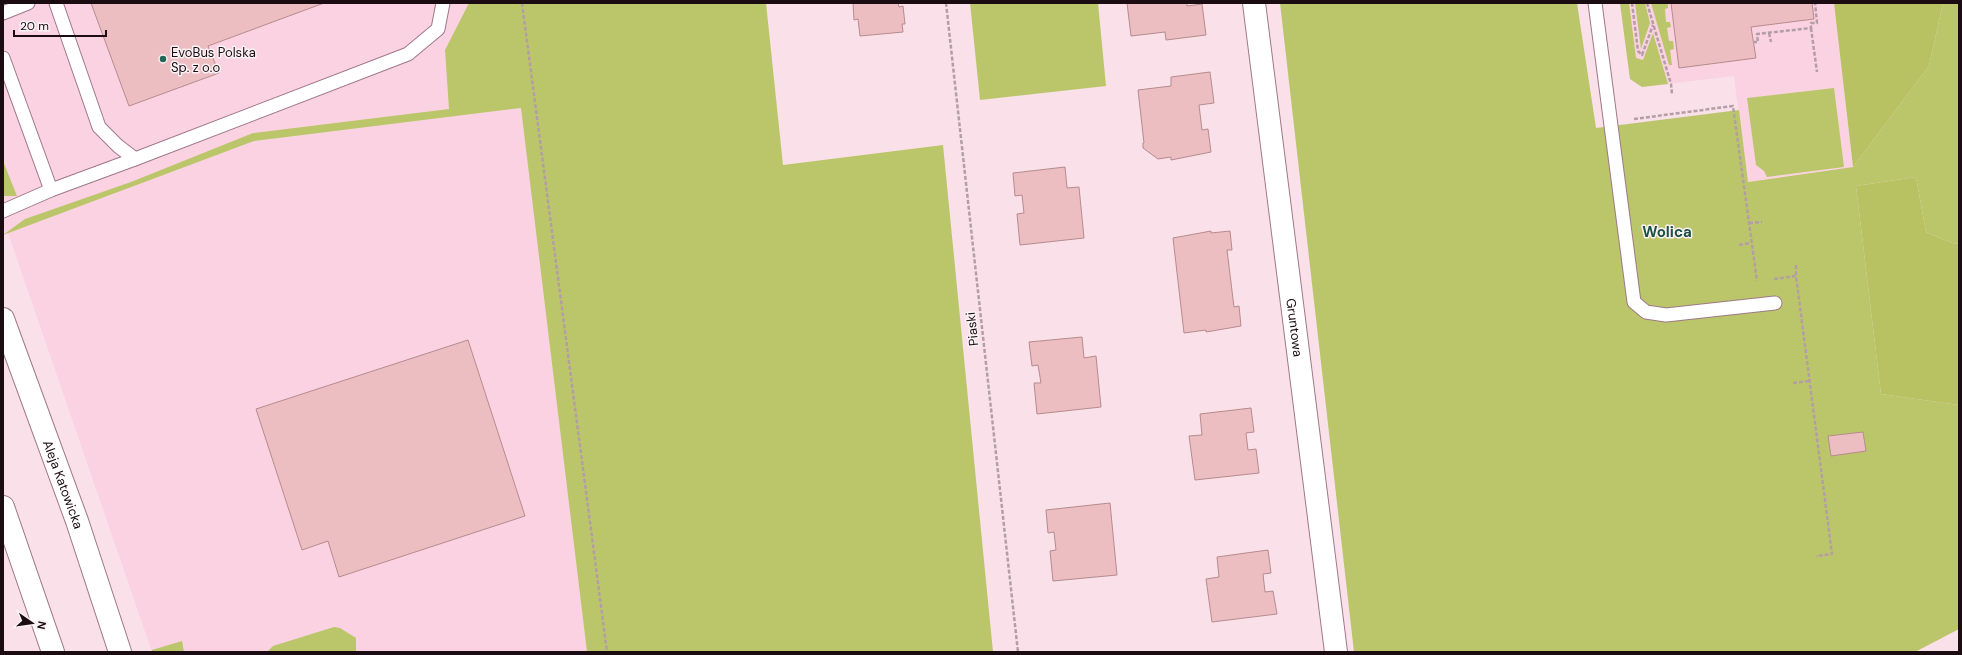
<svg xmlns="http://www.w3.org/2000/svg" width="1962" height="655" font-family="'DM Sans',sans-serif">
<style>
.built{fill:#fbd2e1}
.green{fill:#bbc66a}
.forest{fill:#b8c262}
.building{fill:#ecbec1;stroke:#b68b8e}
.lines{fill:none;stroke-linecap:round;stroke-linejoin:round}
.service-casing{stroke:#9f7887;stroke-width:15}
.minor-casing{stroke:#9f7887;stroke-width:24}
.tertiary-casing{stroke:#9f7887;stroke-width:24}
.motorway-casing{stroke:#9f7887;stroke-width:24}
.path{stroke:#b49ea6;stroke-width:2.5;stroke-dasharray:4 2;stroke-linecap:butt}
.service{stroke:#fff;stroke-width:13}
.minor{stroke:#fff;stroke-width:22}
.tertiary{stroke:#fff;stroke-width:22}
.motorway{stroke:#fff;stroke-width:22}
.poi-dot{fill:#236556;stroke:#fbf2f5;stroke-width:1.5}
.labels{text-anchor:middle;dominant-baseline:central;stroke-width:3;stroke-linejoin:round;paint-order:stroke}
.poi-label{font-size:13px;fill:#1a0c11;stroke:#fbf2f5;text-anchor:start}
.street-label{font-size:13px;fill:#1a0c11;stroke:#fbf2f5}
.quarter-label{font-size:15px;font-weight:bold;fill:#1b5043;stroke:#fbf2f5}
</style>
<rect width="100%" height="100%" fill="#fae0e9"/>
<g class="built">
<path d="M3 3H509L587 652H152L8 233 3 235Z"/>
<path d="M1620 3H1834L1853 167 1747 182 1734 76 1642 87 1630 79Z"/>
</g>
<g class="green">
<path d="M469 3H766L783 165 943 145 993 652H587L521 108 254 141 3 235 25 219 131 182 253 133 449 109 445 50Z"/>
<path d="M970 3H1098L1106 86 980 100Z"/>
<path d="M1280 3H1577L1596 128 1739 110 1748 182 1853 167 1929 66 1943 3H1959V244L1952 243 1926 232 1916 177 1856 186 1881 394 1959 405V629L1915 652H1354Z"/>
<path d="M1620 3H1629L1636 58 1643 60 1653 33 1668 84 1642 87 1630 79Z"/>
<path d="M1635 3H1645L1650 23 1641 49Z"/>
<path d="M1651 3H1668V8L1665 9 1666 22H1670L1671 27 1667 28 1669 41H1673L1674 49 1670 50 1672 65H1669Z"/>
<path d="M1834 88 1844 167 1767 177 1764 171 1756 165 1747 98Z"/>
<path d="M3 161 17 196H3Z"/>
<path d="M334 627 340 628 356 638V652H267L273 646Z"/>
<path d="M182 641 184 652H152V650Z"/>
</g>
<g class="forest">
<path d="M1834 3H1943L1929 66 1853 167Z"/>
<path d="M1916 177 1926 232 1952 243 1959 244V405L1881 394 1856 186Z"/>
</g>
<g class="building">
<path d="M91 3H324L208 46 219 73 129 106Z"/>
<path d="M853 3H898L899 7 903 6 905 24H902L903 32 860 36 858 19 854 20Z"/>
<path d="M1127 3H1187V6L1202 4 1206 35 1166 40 1165 32 1131 36Z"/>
<path d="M1671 3H1812L1814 19 1751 27 1756 58 1679 68Z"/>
<path d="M1210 72 1214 103 1199 105 1202 130 1208 129 1211 152 1171 160V157L1158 159 1143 148V143H1144L1138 90 1171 86V77Z"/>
<path d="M1065 167 1067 188 1079 187 1084 238 1020 245 1017 214 1024 213 1022 195 1015 196 1013 173Z"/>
<path d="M1211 231V233L1230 231 1232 250H1227L1234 307 1239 306 1241 326 1206 332V330L1184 333 1173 238Z"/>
<path d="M1082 337 1084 358 1096 356 1101 407 1037 414 1034 383H1041L1038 365 1032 366 1029 342Z"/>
<path d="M468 340 525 516 339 577 328 541 302 550 256 409Z"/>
<path d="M1251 408 1254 432 1246 433 1248 450 1256 449 1259 473 1195 480 1189 436 1202 435 1200 414Z"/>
<path d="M1863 432 1866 451 1831 456 1828 436Z"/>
<path d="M1110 503 1117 575 1053 581 1050 551 1056 550 1054 532 1048 533 1046 510Z"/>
<path d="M1268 550 1271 573 1263 574 1265 592 1273 591 1277 614 1212 622 1206 579 1219 577 1217 557Z"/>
</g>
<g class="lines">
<defs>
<g id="service">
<path d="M56 3 99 127 118 146 135 159 408 54 438 29 443 3"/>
<path d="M1595 3 1634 302 1646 312 1666 315 1775 303"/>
<path d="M3 13 28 3"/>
<path d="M3 58 51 190 3 211"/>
<path d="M51 190 135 159"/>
</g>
<g id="minor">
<path id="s1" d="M1254 3 1336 652"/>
</g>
<g id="tertiary">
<path id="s2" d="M3 319 77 521 120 652"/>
</g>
<path id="motorway" d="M3 507 53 652"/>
</defs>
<use href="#service" class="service-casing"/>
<use href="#minor" class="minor-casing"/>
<use href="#tertiary" class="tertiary-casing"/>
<use href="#motorway" class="motorway-casing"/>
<g class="path">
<path d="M522 3 607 652"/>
<path d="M946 3 1018 652"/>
<path d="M1632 3 1638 51 1642 55 1653 25"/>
<path d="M1647 3 1671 84 1672 94"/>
<path d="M1811 28 1817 72"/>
<path d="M1769 33 1771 42"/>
<path d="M1753 42H1758L1757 34 1811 28V23H1817L1815 3"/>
<path d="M1634 119 1733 106 1757 281"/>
<path d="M1749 223 1762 222"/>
<path d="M1739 245 1751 243"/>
<path d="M1796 265V276"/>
<path d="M1774 279 1796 276 1832 554 1816 556"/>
<path d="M1793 383 1810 381"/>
</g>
<use href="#service" class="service"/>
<use href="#minor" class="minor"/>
<use href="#tertiary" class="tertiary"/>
<use href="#motorway" class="motorway"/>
</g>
<circle class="poi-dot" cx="163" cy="59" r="4"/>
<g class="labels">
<g class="poi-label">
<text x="171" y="52">EvoBus Polska<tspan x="171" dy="15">Sp. z o.o</tspan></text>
</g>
<g class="street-label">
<text stroke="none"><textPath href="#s1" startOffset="327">Gruntowa</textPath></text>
<text transform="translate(972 329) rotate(-96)">Piaski</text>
<text stroke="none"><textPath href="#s2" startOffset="176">Aleja Katowicka</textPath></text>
</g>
<g class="quarter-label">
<text x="1667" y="232">Wolica</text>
</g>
</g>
<rect width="1962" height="655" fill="none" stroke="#1a0c11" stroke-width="8"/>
<g transform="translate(32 623) rotate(103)" stroke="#fbf2f5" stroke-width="3" paint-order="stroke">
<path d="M0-3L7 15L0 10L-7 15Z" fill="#1a0c11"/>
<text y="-6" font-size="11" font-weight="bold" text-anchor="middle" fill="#1a0c11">N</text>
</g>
<path d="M14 30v6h92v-6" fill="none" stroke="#1a0c11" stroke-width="2"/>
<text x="20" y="30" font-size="12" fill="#1a0c11" stroke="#fbf2f5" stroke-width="3" paint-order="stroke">20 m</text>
</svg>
